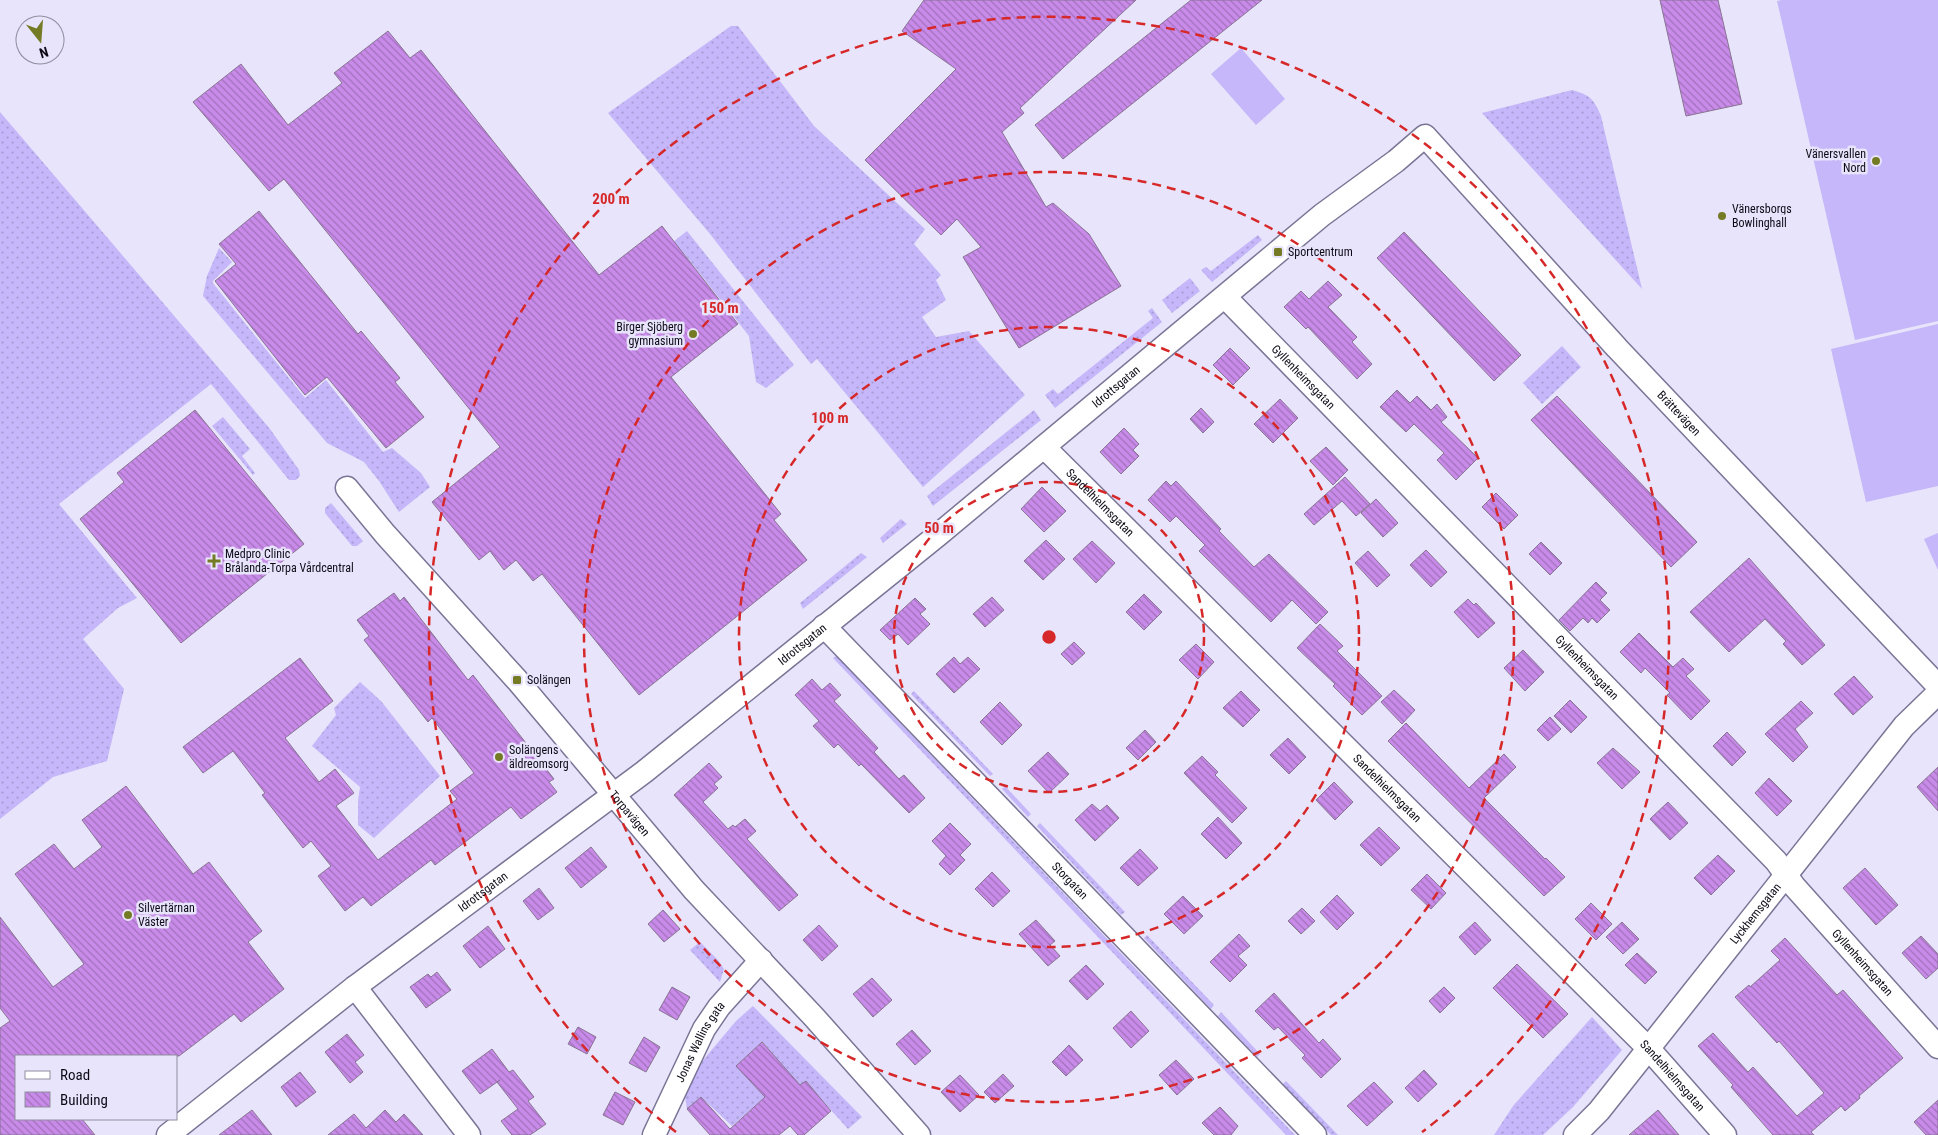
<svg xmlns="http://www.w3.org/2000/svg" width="1938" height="1135" font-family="'Roboto Condensed',sans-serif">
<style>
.grass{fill:url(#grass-dots)}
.pitch{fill:#c5b7f9}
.building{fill:url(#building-back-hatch);stroke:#887493}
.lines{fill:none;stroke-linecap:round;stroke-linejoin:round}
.minor-casing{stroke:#7a7496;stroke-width:25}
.minor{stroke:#fff;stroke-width:22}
.ring{fill:none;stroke:#d62828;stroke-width:2.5;stroke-dasharray:9 6}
.poi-dot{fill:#757b25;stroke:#e8e4fb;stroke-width:2}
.labels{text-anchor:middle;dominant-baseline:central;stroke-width:5;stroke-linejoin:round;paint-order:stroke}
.poi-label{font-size:12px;fill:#0d0a16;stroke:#e8e4fb;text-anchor:start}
.street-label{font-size:12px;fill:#0d0a16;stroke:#e8e4fb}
.centre{fill:#d62828;stroke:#e8e4fb;stroke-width:2.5}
.ring-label{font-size:15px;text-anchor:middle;font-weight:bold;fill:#d62828;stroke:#e8e4fb;stroke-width:5;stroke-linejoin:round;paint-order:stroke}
</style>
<defs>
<pattern id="grass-dots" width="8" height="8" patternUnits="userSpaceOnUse" patternTransform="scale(1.25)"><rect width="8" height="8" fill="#c5b7f9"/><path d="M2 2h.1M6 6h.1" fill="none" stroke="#a89cd5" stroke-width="1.8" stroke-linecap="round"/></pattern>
<pattern id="building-back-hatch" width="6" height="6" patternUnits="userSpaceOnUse" patternTransform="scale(1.25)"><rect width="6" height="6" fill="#c98be9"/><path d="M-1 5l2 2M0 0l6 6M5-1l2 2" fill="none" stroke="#a270bc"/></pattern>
</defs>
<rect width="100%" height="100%" fill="#e8e4fb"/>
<g class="grass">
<path d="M731 26H738L814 126 925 229 914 244 941 275 936 280 946 300 922 317 936 337 969 331 1025 395 923 487 817 359 811 364 710 234 608 113Z"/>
<path d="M1572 90C1591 96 1593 98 1601 116L1642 289 1482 113Z"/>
<path d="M0 112 234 386 270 429 299 470 300 476 296 480H289L211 384 59 504 137 598 118 608 83 639 124 689 107 761 53 777 0 819Z"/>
<path d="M687 231 794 365 766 388 756 382 749 336 682 251 654 257Z"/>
<path d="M1258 235 1262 240 1212 282 1201 270 1206 267 1211 271Z"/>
<path d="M219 248 232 262 212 282 305 398 326 380 383 452 392 448 421 473 430 487 399 512 379 481 364 462 327 443 203 296 207 276Z"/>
<path d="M1190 278 1200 291 1172 313 1162 300Z"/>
<path d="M1152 308 1162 322 1055 408 1045 395 1053 389 1058 394 1153 318 1148 311Z"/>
<path d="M1562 346 1581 367 1542 404 1523 383Z"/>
<path d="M1034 410 1041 420 933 506 927 496Z"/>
<path d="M223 417 250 449 242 456 255 473 253 475 212 426Z"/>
<path d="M331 503 363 541 357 546H352L325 513V508Z"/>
<path d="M901 519 907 524 883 543 880 538Z"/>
<path d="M861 553 867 557 803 609 800 603Z"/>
<path d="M836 656 1295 1135H1286L833 658Z"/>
<path d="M360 682 381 701 440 776 374 838 358 825V801L360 787 312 746 336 715 334 708Z"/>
<path d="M914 691 993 774 990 776 911 694Z"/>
<path d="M1005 786 1031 814 1028 817 1002 789Z"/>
<path d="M1040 823 1125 912 1121 915 1037 826Z"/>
<path d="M1147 935 1214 1005 1211 1009 1144 938Z"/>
<path d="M700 942 718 960 724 969 720 982 690 950Z"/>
<path d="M753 1006 862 1117 848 1129 806 1082 800 1085 762 1042 736 1066 765 1097 732 1126 701 1097 687 1109 683 1084 736 1021Z"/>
<path d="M1221 1012 1260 1054 1257 1057 1218 1016Z"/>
<path d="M1592 1017 1622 1050 1573 1107 1543 1135H1494L1513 1106Z"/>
<path d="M1286 1081 1338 1135H1331L1283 1084Z"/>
</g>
<g class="pitch">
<path d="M1782 0H1938V321L1855 340 1777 1Z"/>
<path d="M1241 48 1285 99 1256 125 1211 74Z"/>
<path d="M1938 324V486L1866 502 1831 349Z"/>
<path d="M1938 533V570L1924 539Z"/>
</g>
<g class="building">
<path d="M924 0H1136L1020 108 1024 113 1002 132 1046 207 1053 203 1089 234 1121 286 1019 348 963 257 981 247 957 219 941 235 865 160 956 69 902 31Z"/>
<path d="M1191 0H1262L1063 159 1035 125Z"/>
<path d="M1660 0H1718L1742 104 1686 116Z"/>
<path d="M388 31 410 58 421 50 599 275 662 226 738 324 671 377 781 514 774 520 807 560 639 695 542 574 533 581 516 560 504 570 490 551 479 560 432 502 500 447 284 179 269 191 193 102 241 64 288 125 342 83 334 73Z"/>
<path d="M259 211 358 334 361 331 400 378 395 382 424 417 386 448 327 377 305 395 215 281 236 264 219 244Z"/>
<path d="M1404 232 1521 355 1494 381 1377 258Z"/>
<path d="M1328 281 1342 295 1328 307 1357 337 1352 342 1372 364 1357 379 1308 327 1306 329 1284 307 1301 291 1309 299Z"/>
<path d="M1230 348 1250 368 1233 385 1213 365Z"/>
<path d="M1397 390 1410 403 1417 396 1431 410 1437 404 1447 417 1441 422 1478 458 1456 480 1437 460 1444 453 1414 424 1406 432 1380 407Z"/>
<path d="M1557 396 1697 542 1671 567 1531 420Z"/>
<path d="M1280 399 1298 418 1273 443 1254 424Z"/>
<path d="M1201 408 1214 422 1203 433 1190 419Z"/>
<path d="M195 410 304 544 181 643 80 519 124 482 117 473Z"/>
<path d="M1124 428 1139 444 1133 450 1139 456 1121 474 1100 452Z"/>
<path d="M1326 447 1348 470 1333 485 1310 461Z"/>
<path d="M1345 477 1370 504 1356 516 1342 501 1314 525 1304 514Z"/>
<path d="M1166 481 1171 486 1176 481 1221 529 1219 531 1254 567 1269 554 1328 612 1316 624 1292 600 1271 622 1199 551 1205 545 1176 516 1170 522 1148 500Z"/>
<path d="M1042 487 1066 511 1044 532 1021 509Z"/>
<path d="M1496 493 1518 515 1504 529 1482 507Z"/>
<path d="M1376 499 1398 523 1383 537 1361 513Z"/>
<path d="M1046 540 1065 559 1043 580 1024 561Z"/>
<path d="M1092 541 1115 563 1096 583 1073 559Z"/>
<path d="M1541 542 1562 563 1550 575 1529 554Z"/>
<path d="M1426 550 1447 572 1431 587 1410 565Z"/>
<path d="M1368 551 1390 575 1377 587 1355 563Z"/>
<path d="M1749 558 1825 645 1802 665 1783 644 1786 641 1765 619 1729 652 1690 612Z"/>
<path d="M1596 582 1607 593 1600 600 1610 610 1597 623 1592 618 1588 623 1583 618 1570 631 1559 620Z"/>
<path d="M394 593 400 601 404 597 468 680 473 675 554 779 549 782 557 792 521 819 511 807 435 865 431 860 371 906 363 897 345 911 318 876 331 866 311 841 303 848 262 795 265 793 233 751 203 773 183 747 300 658 333 701 285 738 319 782 335 769 354 793 336 806 378 860 457 799 450 791 474 773 432 718 428 722 364 640 369 636 357 620Z"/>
<path d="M1144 594 1162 612 1144 630 1126 612Z"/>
<path d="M992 597 1004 610 985 627 973 614Z"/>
<path d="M915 598 926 609 920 614 930 624 908 645 898 634 890 640 880 630Z"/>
<path d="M1468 599 1474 605 1476 603 1495 623 1478 638 1454 612Z"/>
<path d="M1320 624 1343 646 1337 651 1382 696 1362 715 1333 686 1335 684 1297 648Z"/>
<path d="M1639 633 1673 667 1683 658 1694 669 1686 676 1710 701 1691 720 1667 695 1670 693 1645 668 1641 673 1620 652Z"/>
<path d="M1074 642 1085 653 1072 665 1061 654Z"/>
<path d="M1196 644 1214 662 1198 679 1179 660Z"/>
<path d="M1523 650 1544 672 1525 691 1504 668Z"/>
<path d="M954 657 960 664 968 657 980 669 954 693 936 674Z"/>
<path d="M1854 676 1873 697 1853 715 1834 694Z"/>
<path d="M812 679 822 690 830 683 841 695 834 701 878 748 874 752 899 779 904 775 925 798 909 813 861 764 859 766 838 744 834 748 813 726 819 721 795 695Z"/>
<path d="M1394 690 1415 710 1402 724 1381 702Z"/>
<path d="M1241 691 1260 710 1243 727 1223 708Z"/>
<path d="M1570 700 1587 717 1571 733 1554 716Z"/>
<path d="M1801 701 1813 713 1795 729 1808 747 1793 762 1765 734Z"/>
<path d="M1000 702 1022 725 1002 745 980 722Z"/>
<path d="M1550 717 1561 729 1548 741 1537 730Z"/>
<path d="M1406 723 1469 788 1504 754 1516 767 1484 798 1545 859 1546 858 1565 877 1544 896 1388 741Z"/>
<path d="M1145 730 1156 742 1138 760 1126 748Z"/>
<path d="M1727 732 1746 752 1732 766 1713 746Z"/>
<path d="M1288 738 1306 757 1289 774 1270 755Z"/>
<path d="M1613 748 1640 772 1622 789 1597 763Z"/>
<path d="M1048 752 1069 774 1049 793 1028 771Z"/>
<path d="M1202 756 1218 772 1215 775 1247 808 1232 823 1184 773Z"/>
<path d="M709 763 722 777 714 784 718 788 703 802 728 829 733 825 735 827 745 819 756 831 747 839 798 895 779 911 674 795Z"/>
<path d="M1938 767V811L1917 787Z"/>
<path d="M1769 778 1792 801 1777 816 1755 793Z"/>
<path d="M1334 782 1353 802 1335 820 1316 800Z"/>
<path d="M126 786 193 874 209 862 262 931 248 942 284 989 241 1022 234 1014 179 1056H16V1119H82L95 1135H0V1028L10 1021 0 1008V917L53 987 84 964 15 874 54 844 74 869 102 847 82 820Z"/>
<path d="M1668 802 1688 823 1670 840 1650 819Z"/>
<path d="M1092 804 1100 811 1107 805 1119 818 1095 841 1075 820Z"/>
<path d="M1218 817 1242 843 1226 859 1201 834Z"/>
<path d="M950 823 971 844 960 855 965 860 950 875 939 864 946 856 932 841Z"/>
<path d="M1379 827 1400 848 1381 866 1360 845Z"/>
<path d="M591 847 607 867 581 888 565 868Z"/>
<path d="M1140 849 1158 868 1138 886 1120 868Z"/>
<path d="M1718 855 1735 871 1711 895 1694 878Z"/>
<path d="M1865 868 1898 905 1876 925 1843 888Z"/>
<path d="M992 872 1010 891 993 907 975 889Z"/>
<path d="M1427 874 1446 893 1431 909 1411 890Z"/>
<path d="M539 888 554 908 538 920 523 901Z"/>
<path d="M1337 895 1354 913 1337 930 1320 912Z"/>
<path d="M1183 896 1203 916 1184 934 1164 914Z"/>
<path d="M1591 903 1612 924 1596 940 1575 919Z"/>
<path d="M1302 908 1315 921 1301 934 1288 921Z"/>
<path d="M663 910 680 929 664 942 648 924Z"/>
<path d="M1036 920 1055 941 1050 945 1060 956 1048 966 1019 934Z"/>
<path d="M1475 922 1491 940 1475 955 1459 937Z"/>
<path d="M1622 922 1639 939 1623 954 1606 937Z"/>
<path d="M819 925 838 946 822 961 803 940Z"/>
<path d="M488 926 505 949 480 968 463 946Z"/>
<path d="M1239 934 1250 946 1238 956 1247 965 1230 982 1210 962Z"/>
<path d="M1921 936 1938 954V968L1926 979 1902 953Z"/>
<path d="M1785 938 1837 995 1843 990 1903 1058 1859 1096 1860 1098 1845 1111 1841 1106 1811 1132 1814 1135H1773L1731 1087 1733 1085 1698 1046 1713 1033 1748 1072 1753 1067 1797 1116 1824 1093 1779 1041 1777 1043 1735 997 1749 985 1750 987 1780 960 1771 951Z"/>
<path d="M1637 953 1657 972 1645 984 1625 965Z"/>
<path d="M1517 964 1568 1014 1543 1038 1493 988Z"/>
<path d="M1086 965 1104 984 1087 1000 1069 981Z"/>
<path d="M437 972 451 990 426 1008 410 987 428 974 431 977Z"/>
<path d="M872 978 892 1000 873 1017 853 994Z"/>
<path d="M672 987 690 997 677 1020 659 1010Z"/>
<path d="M1444 987 1455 998 1440 1013 1429 1001Z"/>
<path d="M1274 993 1319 1043 1323 1039 1341 1059 1321 1078 1302 1058 1305 1055 1278 1027 1274 1030 1255 1011Z"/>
<path d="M1131 1011 1149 1031 1131 1048 1113 1028Z"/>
<path d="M578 1027 596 1037 587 1054 568 1044Z"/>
<path d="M912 1030 931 1051 915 1065 896 1044Z"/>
<path d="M347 1034 364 1055 355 1062 363 1072 350 1083 325 1052Z"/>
<path d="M644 1037 660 1047 646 1072 629 1063Z"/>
<path d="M762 1042 800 1085 806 1081 831 1111 804 1135H798L790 1126 779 1135H710L687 1109 701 1097 730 1129 765 1097 736 1066Z"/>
<path d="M1069 1045 1083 1060 1066 1076 1052 1062Z"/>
<path d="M492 1049 509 1072 513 1070 534 1097 528 1101 546 1124 530 1135H512L501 1121 518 1109 497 1082 500 1080 480 1094 462 1071Z"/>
<path d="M1176 1060 1194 1079 1177 1095 1159 1075Z"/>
<path d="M1424 1070 1437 1084 1418 1102 1405 1088Z"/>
<path d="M300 1072 316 1092 296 1107 281 1087Z"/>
<path d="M1003 1074 1014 1086 995 1103 984 1092Z"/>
<path d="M960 1075 979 1095 960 1112 941 1092Z"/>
<path d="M1374 1082 1393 1102 1367 1126 1347 1106Z"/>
<path d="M615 1092 635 1102 623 1125 603 1115Z"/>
<path d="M1938 1100V1135H1926L1914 1122Z"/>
<path d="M1220 1107 1238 1126 1231 1135H1214L1202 1123Z"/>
<path d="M252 1110 272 1135H219Z"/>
<path d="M385 1110 396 1122 404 1114 423 1135H328L354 1114 366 1128Z"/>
<path d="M1658 1110 1679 1135H1629Z"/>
</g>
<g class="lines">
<defs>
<g id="minor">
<path id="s1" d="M1225 297 1776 861 1794 886 1938 1047"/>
<path id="s2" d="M1044 447 1649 1049 1725 1135"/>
<path id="s3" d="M347 488 385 534 517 680 694 890 813 1016 919 1135"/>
<path id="s4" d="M824 626 1315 1135"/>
<path d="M355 987 469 1135"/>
<path id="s5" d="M168 1135 355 987 644 772 938 535 1322 215 1396 161 1425 136 1617 348 1938 686"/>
<path id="s6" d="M654 1135 704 1029 719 1007 761 960"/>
<path id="s7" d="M1575 1135 1599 1111 1904 726 1938 693"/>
</g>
</defs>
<use href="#minor" class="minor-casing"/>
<use href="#minor" class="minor"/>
</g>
<g class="ring">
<circle cx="1049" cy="637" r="155"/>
<circle cx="1049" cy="637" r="310"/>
<circle cx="1049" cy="637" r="465"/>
<path d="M676 1132A620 620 0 1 1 1422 1132"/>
</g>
<g class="poi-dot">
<circle cx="1876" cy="161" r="5"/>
<circle cx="1722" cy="216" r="5"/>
<rect x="1273" y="247" width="10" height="10" rx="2.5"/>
<circle cx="693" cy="334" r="5"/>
<path d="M211.5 553.5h5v5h5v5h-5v5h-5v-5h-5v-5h5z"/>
<rect x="512" y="675" width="10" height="10" rx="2.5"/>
<circle cx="499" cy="757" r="5"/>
<circle cx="128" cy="915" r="5"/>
</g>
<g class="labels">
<g class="poi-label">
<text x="1866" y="154" text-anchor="end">Vänersvallen<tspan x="1866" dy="14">Nord</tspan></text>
<text x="1732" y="209">Vänersborgs<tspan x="1732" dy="14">Bowlinghall</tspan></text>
<text x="1288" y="252">Sportcentrum</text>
<text x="683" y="327" text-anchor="end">Birger Sjöberg<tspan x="683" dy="14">gymnasium</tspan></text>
<text x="225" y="554">Medpro Clinic<tspan x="225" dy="14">Brålanda-Torpa Vårdcentral</tspan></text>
<text x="527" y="680">Solängen</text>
<text x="509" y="750">Solängens<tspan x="509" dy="14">äldreomsorg</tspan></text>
<text x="138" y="908">Silvertärnan<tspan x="138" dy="14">Väster</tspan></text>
</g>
<g class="street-label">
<text stroke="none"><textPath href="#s1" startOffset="112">Gyllenheimsgatan</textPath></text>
<text stroke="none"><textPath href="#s5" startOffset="1208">Idrottsgatan</textPath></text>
<text stroke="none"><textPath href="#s5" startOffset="1982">Brättevägen</textPath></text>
<text stroke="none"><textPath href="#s2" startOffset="79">Sandelhielmsgatan</textPath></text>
<text stroke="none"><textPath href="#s5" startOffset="802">Idrottsgatan</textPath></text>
<text stroke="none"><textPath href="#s1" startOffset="518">Gyllenheimsgatan</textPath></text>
<text stroke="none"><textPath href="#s2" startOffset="484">Sandelhielmsgatan</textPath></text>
<text stroke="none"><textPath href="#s3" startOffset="431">Torpavägen</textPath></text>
<text stroke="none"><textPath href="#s4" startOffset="354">Storgatan</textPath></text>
<text stroke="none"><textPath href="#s5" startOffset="398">Idrottsgatan</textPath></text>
<text stroke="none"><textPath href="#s7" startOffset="286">Lyckhemsgatan</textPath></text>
<text stroke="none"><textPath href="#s1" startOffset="922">Gyllenheimsgatan</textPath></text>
<text stroke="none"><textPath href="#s6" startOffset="104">Jonas Wallins gata</textPath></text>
<text stroke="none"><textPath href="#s2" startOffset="889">Sandelhielmsgatan</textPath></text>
</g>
</g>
<circle cx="1049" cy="637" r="8" class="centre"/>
<g class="ring-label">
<text x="611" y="204">200 m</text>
<text x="720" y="313">150 m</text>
<text x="830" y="423">100 m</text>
<text x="939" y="533">50 m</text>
</g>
<rect x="15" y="1055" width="162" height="65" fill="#e8e4fb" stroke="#908d9f"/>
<rect x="25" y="1071" width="25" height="8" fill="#ffffff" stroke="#908d9f"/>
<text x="60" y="1080" font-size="15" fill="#0d0a16">Road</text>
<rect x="25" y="1092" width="25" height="15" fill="url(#building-back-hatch)" stroke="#908d9f"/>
<text x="60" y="1105" font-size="15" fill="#0d0a16">Building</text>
<g transform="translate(40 40) rotate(163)"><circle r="24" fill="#e8e4fb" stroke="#908d9f"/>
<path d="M0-4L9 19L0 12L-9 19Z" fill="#757b25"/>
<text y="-8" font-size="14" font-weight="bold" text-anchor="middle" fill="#0d0a16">N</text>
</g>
</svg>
